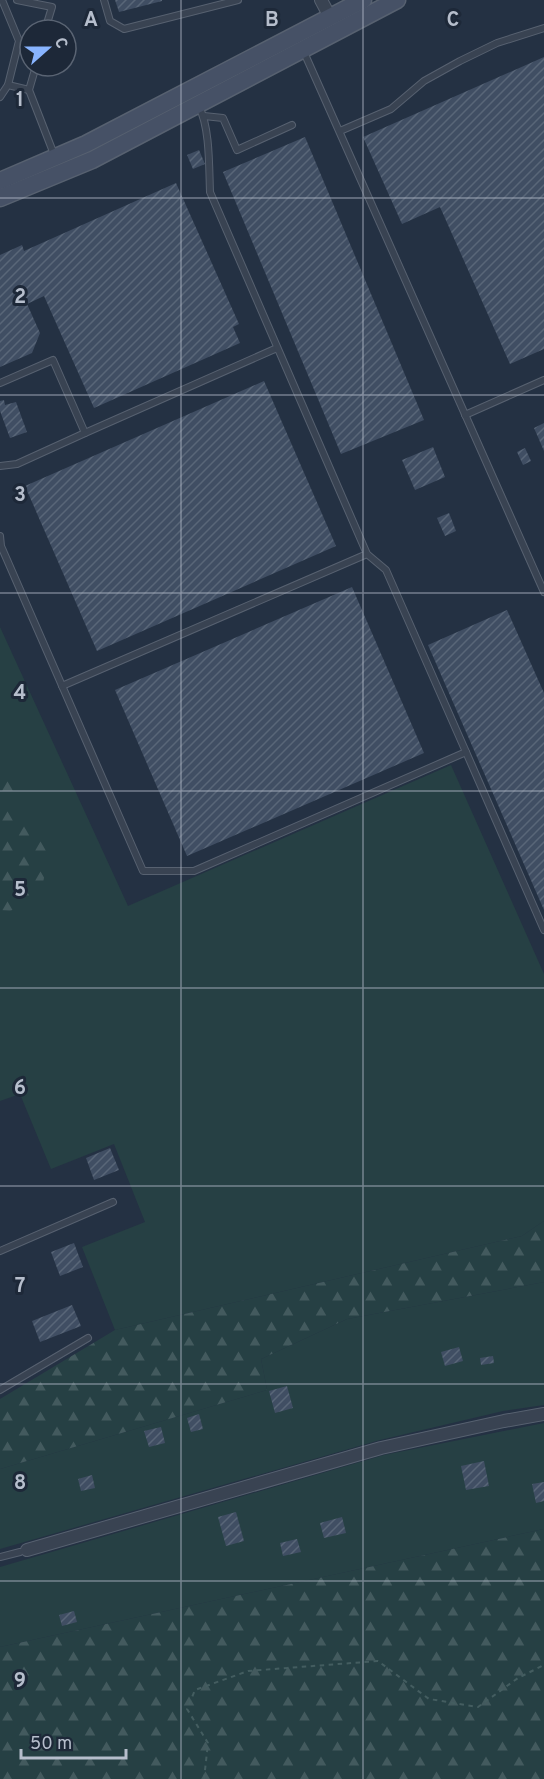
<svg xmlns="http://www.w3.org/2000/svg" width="544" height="1779" font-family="Overpass,sans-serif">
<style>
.green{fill:#264044}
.forest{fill:url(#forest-firs)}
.building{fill:url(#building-hatch)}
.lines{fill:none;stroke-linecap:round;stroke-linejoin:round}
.lane-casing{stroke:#576170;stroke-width:8}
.street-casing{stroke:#576170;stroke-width:14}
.secondary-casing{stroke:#576170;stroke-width:19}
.path{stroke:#445d60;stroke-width:2;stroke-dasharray:4.5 4.5;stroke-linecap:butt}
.lane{stroke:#394352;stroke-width:6}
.street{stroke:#394352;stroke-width:12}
.secondary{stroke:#465166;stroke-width:16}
.grid{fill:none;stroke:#b6becc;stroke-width:1.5;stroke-opacity:0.55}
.grid-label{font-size:20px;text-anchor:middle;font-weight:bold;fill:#b6becc;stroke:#1d2838;stroke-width:6;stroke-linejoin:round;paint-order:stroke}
</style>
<defs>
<pattern id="forest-firs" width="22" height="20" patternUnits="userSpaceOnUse" patternTransform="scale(1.5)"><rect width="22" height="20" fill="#264044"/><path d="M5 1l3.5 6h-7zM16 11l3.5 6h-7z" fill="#435a5e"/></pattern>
<pattern id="building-hatch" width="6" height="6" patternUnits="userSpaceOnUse" patternTransform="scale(1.5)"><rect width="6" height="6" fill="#404e63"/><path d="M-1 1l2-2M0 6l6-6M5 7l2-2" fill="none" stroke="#596678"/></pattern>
</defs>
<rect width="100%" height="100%" fill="#243143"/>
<g class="green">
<path d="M0 627 128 906 451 765 544 974V1221L522 1236 115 1330 82 1247 145 1222 114 1144 51 1169 20 1094 0 1101Z"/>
<path d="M544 1282V1405L503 1411 380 1440 0 1549V1469L267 1390 261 1359 347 1319Z"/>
<path d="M544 1423V1529L0 1647V1567L384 1455Z"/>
</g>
<g class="forest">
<path d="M0 763 10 772 15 787 7 802 14 816 39 837 46 850V867L40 899 10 911 0 910Z"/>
<path d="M544 1221V1282L347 1319 261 1359 267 1390 0 1469V1399L115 1330 522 1236Z"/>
<path d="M544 1529V1779H0V1647Z"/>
</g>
<g class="building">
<path d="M115 0H162V1L119 12Z"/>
<path d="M544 57V349L510 364 440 207 402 224 363 137Z"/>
<path d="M305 137 424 420 341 454 223 172Z"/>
<path d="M199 150 205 164 193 169 187 155Z"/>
<path d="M176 183 239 324 233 327 240 343 94 408 44 296 27 304 40 333 32 353 0 367V255L22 245 24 251Z"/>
<path d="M264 381 336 546 97 651 25 486Z"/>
<path d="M4 400 5 405 16 402 27 432 10 438 0 411V401Z"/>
<path d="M544 423V451L534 428Z"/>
<path d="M433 447 445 477 415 490 402 460Z"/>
<path d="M525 448 531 461 523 465 517 452Z"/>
<path d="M449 513 456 531 445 536 437 518Z"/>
<path d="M352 587 424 753 187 856 115 690Z"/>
<path d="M507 610 544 693V910L428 645Z"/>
<path d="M110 1148 119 1170 94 1180 86 1158Z"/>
<path d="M74 1243 83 1267 60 1276 51 1252Z"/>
<path d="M72 1305 81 1326 40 1342 32 1321Z"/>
<path d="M459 1347 463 1361 445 1366 441 1352Z"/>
<path d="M493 1356 494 1363 481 1365 480 1358Z"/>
<path d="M287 1386 293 1408 275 1413 269 1391Z"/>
<path d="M199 1414 203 1429 191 1432 187 1418Z"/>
<path d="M161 1427 165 1443 149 1447 144 1431Z"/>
<path d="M484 1461 489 1486 466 1490 461 1466Z"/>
<path d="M92 1475 95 1488 81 1491 78 1479Z"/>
<path d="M544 1482V1501L536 1503 532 1484Z"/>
<path d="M236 1512 244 1541 226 1546 218 1517Z"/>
<path d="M342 1517 346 1533 324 1538 320 1523Z"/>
<path d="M297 1539 301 1552 283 1556 280 1543Z"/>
<path d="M74 1611 77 1622 62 1626 59 1615Z"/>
</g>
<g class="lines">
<defs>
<g id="lane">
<path d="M2 0 19 41 8 85"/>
<path d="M17 0 52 7 45 30"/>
<path d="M104 0 110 21 124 29 238 0"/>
<path d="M303 50 544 592"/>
<path d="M36 66 29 90 55 157"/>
<path d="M0 97 8 85 29 90"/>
<path d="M204 116 223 118 237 150 292 125"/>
<path d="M340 131 391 109 424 81 460 61 497 43 544 28"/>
<path d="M0 383 53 360 85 433 277 348"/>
<path d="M465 415 544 380"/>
<path d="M0 466 17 464 85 433"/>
<path d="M0 536 1 546 143 871H194L466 752 386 570 367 554 210 192C209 168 210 127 199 107"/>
<path d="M62 686 367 554"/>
<path d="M466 752 544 930"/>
<path d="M0 1251 113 1202"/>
<path d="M0 1390 88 1338"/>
<path d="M0 1557 20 1552"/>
</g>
<g id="street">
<path d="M321 0 330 17"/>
<path d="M27 1550 381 1448 504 1421 544 1414"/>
</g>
<g id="secondary">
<path d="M0 181 86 144 363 0"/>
<path d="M0 198 92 160 397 0"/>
</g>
</defs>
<use href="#lane" class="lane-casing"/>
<use href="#street" class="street-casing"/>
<use href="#secondary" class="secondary-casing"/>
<path class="path" d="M204 1779 208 1743 187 1709 195 1690 248 1671 378 1661 429 1699 478 1707 518 1678 544 1665"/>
<use href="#lane" class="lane"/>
<use href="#street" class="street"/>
<use href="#secondary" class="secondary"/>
</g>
<path class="grid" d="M181 0V1779M363 0V1779M0 198H544M0 395H544M0 593H544M0 791H544M0 988H544M0 1186H544M0 1384H544M0 1581H544"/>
<g class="grid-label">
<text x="91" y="26">A</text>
<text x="272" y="26">B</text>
<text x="453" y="26">C</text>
<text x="20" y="106">1</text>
<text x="20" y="303">2</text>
<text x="20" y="501">3</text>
<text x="20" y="699">4</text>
<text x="20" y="896">5</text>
<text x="20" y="1094">6</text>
<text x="20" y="1292">7</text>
<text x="20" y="1489">8</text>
<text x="20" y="1687">9</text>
</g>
<g transform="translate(48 48) rotate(69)"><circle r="28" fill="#1d2838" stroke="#5a6473" stroke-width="1.5"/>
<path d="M0-4.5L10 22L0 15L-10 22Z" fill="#88b4ff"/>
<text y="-9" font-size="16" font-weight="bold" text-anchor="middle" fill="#b6becc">С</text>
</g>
<path d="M21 1749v9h105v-9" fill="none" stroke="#b6becc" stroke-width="3"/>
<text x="30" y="1749" font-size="18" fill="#b6becc" stroke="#1d2838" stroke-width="4.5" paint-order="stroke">50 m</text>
</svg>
